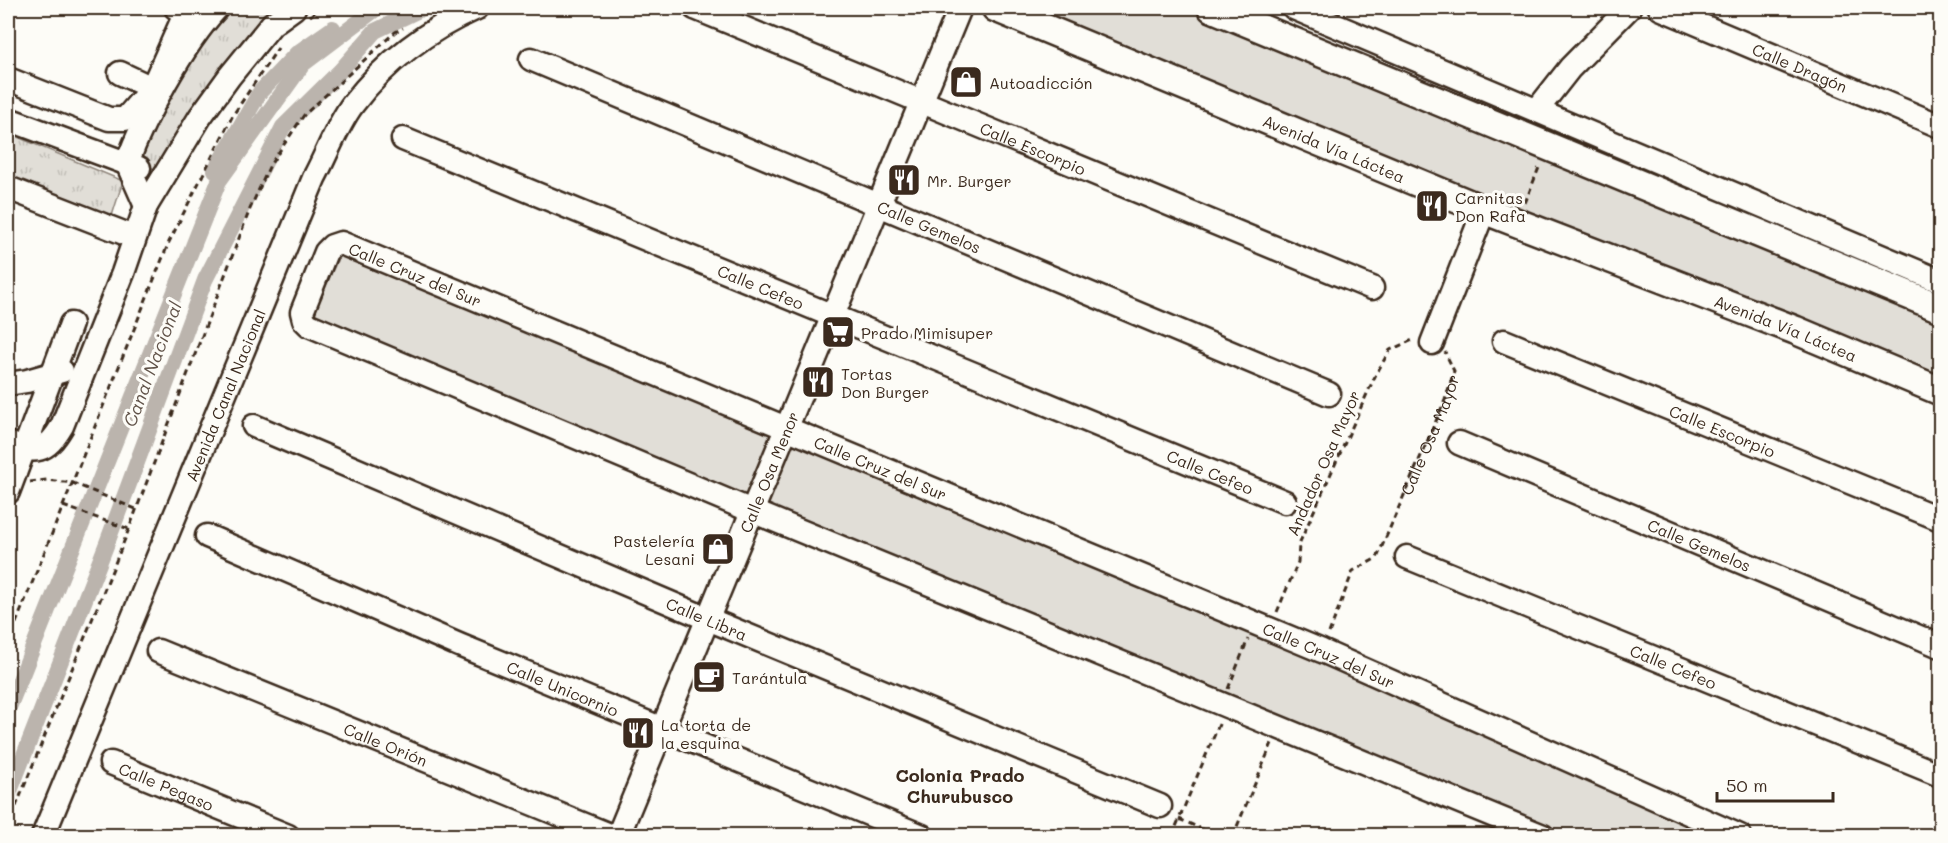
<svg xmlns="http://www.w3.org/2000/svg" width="1948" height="843" font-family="Mali,sans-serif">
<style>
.grass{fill:url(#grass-tufts);stroke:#8e847a;stroke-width:1.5}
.green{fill:#e1ded7;stroke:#8e847a;stroke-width:1.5}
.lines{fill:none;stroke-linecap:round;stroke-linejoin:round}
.canal{stroke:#bbb4ad;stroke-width:16}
.minor-casing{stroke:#3b2a1e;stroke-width:27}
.major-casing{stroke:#3b2a1e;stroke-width:32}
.path{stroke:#3b2a1e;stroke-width:3;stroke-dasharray:6 4.5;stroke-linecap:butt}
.minor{stroke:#fdfcf7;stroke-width:22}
.major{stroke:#fdfcf7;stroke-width:27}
.labels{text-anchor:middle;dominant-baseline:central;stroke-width:6;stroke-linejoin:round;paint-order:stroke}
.street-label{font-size:16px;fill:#3b2a1e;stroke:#fdfcf7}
.poi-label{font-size:16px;fill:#3b2a1e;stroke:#fdfcf7;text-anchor:start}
.water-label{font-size:18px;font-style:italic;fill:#615349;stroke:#fdfcf7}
.neighbourhood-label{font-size:18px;font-weight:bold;fill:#3b2a1e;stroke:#fdfcf7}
</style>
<defs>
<pattern id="grass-tufts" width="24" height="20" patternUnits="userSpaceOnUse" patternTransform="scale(1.5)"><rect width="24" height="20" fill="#e1ded7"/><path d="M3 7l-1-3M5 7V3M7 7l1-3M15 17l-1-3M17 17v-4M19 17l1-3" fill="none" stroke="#c2bfb8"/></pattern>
</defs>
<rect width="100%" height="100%" fill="#fdfcf7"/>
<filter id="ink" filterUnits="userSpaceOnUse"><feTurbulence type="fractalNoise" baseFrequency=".0167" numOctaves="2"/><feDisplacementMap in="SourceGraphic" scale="12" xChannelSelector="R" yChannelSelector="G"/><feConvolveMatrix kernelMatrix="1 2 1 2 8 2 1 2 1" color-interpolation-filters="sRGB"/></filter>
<g filter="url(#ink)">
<g class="grass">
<path d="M231 8H289L181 132 154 169 137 160C151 110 196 47 231 8Z"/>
<path d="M8 133 123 181 111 219 8 178Z"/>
</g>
<g class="green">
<path d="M1005 8H1188L1940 319V386Z"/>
<path d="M340 254 761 422 1729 835H1556L1222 700 313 315Z"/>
</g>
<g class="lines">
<g class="canal">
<path d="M215 170 260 92 297 53 333 28"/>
<path d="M8 710 219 181 303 64 377 8"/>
<path d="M8 796 107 543 205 280 283 127 340 71 375 31 423 8"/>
</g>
<defs>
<g id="minor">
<path id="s2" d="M695 8 1372 288"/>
<path d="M1294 8 1940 281"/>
<path id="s3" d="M1660 8 1940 126"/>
<path id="s4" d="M531 59 1329 394"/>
<path d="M120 73 152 88"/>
<path d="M8 79 109 119H125L152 88 186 12 176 8"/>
<path d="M1537 110 1570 68 1629 8"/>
<path d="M8 119 139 168"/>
<path id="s5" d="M403 139 1285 502"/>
<path d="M8 188 134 237"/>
<path d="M146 206 127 163C144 117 184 43 217 8"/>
<path id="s6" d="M1504 341 1940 519"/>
<path d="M1432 343 1484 210"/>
<path d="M8 384 27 381 62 371"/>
<path id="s7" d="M254 426 708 619 1160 806"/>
<path d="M8 443C36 454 46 453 62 426L123 273 146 206 200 117 229 77 272 24 294 8"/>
<path id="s8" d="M1459 443 1940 646"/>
<path d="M8 492 71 324"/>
<path id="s9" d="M207 536 459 645 922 836"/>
<path id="s10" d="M1407 557 1940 775"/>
<path id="s11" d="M158 651 612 836"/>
<path id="s12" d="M111 763 288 836"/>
<path id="s13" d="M43 836 314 178C327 154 337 125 353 104 385 62 429 29 477 8"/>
<path id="s14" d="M618 836 960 8"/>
<path id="s15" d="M1543 836 752 511 309 325 304 320 302 312 326 252 332 246 341 243 1322 651 1740 836"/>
</g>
<g id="major">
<path id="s16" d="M996 8 1484 210 1795 330 1940 391"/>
<path d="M1212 8 1940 308"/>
</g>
</defs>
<use href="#minor" class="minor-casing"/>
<use href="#major" class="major-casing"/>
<g class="path">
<path d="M310 16 320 8"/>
<path d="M1525 203 1540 165"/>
<path d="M30 482 47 480 73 483 136 509"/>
<path d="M63 506 129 529"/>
<path d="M1277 612 1298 562 1299 544 1376 374 1390 350 1415 339"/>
<path id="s1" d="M1329 633 1353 571 1377 558 1445 400 1454 371 1445 352"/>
<path d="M8 643 169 242 233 115 278 48"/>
<path d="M1228 689 1248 639"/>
<path d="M1179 819 1218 836"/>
<path d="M8 826 129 529 250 209 270 165 304 115 395 32 403 28"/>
<path d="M1172 836 1220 722"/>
<path d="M1233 836 1272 743"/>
</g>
<use href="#minor" class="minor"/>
<use href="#major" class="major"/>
</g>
</g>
<defs>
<symbol id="shop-square" viewBox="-11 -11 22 22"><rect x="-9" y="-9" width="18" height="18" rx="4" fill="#3b2a1e" stroke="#fdfcf7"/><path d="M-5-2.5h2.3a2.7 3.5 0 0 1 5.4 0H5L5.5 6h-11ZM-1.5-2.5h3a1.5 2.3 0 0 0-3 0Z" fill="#fff"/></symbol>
<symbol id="restaurant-square" viewBox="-11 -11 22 22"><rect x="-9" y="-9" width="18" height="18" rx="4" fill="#3b2a1e" stroke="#fdfcf7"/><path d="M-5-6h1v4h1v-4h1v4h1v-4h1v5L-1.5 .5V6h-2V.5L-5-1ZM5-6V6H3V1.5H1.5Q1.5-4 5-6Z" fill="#fff"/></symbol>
<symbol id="supermarket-square" viewBox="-11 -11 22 22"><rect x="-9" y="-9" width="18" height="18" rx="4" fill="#3b2a1e" stroke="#fdfcf7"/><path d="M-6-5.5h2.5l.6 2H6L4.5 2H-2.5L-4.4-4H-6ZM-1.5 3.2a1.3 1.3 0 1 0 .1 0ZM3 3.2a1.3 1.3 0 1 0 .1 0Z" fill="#fff"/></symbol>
<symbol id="cafe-square" viewBox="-11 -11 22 22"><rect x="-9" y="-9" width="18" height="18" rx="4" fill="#3b2a1e" stroke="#fdfcf7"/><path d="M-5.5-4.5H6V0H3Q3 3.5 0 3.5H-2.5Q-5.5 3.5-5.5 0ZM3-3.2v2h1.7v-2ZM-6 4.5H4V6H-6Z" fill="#fff"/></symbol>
</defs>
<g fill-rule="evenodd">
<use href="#shop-square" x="947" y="63" width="38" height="38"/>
<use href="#restaurant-square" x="885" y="161" width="38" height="38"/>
<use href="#restaurant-square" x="1413" y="187" width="38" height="38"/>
<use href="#supermarket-square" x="819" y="313" width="38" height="38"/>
<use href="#restaurant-square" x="799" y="363" width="38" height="38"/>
<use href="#shop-square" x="699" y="530" width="38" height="38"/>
<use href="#cafe-square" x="690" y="658" width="38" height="38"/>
<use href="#restaurant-square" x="619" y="714" width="38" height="38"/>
</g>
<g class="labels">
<g class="street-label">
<text stroke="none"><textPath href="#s3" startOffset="152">Calle Dragón</textPath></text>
<text stroke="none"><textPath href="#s2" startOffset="366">Calle Escorpio</textPath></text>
<text stroke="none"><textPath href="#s16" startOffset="366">Avenida Vía Láctea</textPath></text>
<text stroke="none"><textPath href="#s4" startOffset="432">Calle Gemelos</textPath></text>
<text stroke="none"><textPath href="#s15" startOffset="1514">Calle Cruz del Sur</textPath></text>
<text stroke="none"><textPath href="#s5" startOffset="387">Calle Cefeo</textPath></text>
<text stroke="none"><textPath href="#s16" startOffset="852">Avenida Vía Láctea</textPath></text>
<text stroke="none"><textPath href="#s13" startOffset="477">Avenida Canal Nacional</textPath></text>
<text stroke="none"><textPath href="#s6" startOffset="236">Calle Escorpio</textPath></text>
<text stroke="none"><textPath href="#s1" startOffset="228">Calle Osa Mayor</textPath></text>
<text transform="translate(1323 463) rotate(-66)">Andador Osa Mayor</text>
<text stroke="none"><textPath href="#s15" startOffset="2018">Calle Cruz del Sur</textPath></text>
<text stroke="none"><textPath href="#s14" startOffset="394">Calle Osa Menor</textPath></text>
<text stroke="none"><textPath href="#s5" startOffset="873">Calle Cefeo</textPath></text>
<text stroke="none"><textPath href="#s8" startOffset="261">Calle Gemelos</textPath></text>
<text stroke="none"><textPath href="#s7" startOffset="492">Calle Libra</textPath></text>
<text stroke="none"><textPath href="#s15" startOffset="2504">Calle Cruz del Sur</textPath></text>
<text stroke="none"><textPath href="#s10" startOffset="288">Calle Cefeo</textPath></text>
<text stroke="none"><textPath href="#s9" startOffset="387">Calle Unicornio</textPath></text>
<text stroke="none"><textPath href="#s11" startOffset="246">Calle Orión</textPath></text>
<text stroke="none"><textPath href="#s12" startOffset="60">Calle Pegaso</textPath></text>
</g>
<g class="poi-label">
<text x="989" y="82">Autoadicción</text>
<text x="927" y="180">Mr. Burger</text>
<text x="1455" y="197">Carnitas<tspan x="1455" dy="18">Don Rafa</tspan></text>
<text x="861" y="332">Prado Mimisuper</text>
<text x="841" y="373">Tortas<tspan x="841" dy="18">Don Burger</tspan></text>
<text x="695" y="540" text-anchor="end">Pastelería<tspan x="695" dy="18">Lesani</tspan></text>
<text x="732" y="677">Tarántula</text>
<text x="661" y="724">La torta de<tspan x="661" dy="18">la esquina</tspan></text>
</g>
<g class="water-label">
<text transform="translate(152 364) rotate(-69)">Canal Nacional</text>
</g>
<g class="neighbourhood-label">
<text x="960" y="775">Colonia Prado<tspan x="960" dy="21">Churubusco</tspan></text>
</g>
</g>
<rect width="1948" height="843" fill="none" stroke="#fdfcf7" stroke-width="30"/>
<rect x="15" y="15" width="1918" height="813" fill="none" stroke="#3b2a1e" stroke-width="2" filter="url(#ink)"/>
<path d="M1717 792v9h116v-9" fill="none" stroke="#3b2a1e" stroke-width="3"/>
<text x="1726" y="792" font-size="18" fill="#3b2a1e" stroke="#fdfcf7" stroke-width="4.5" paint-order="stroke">50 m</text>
</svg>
